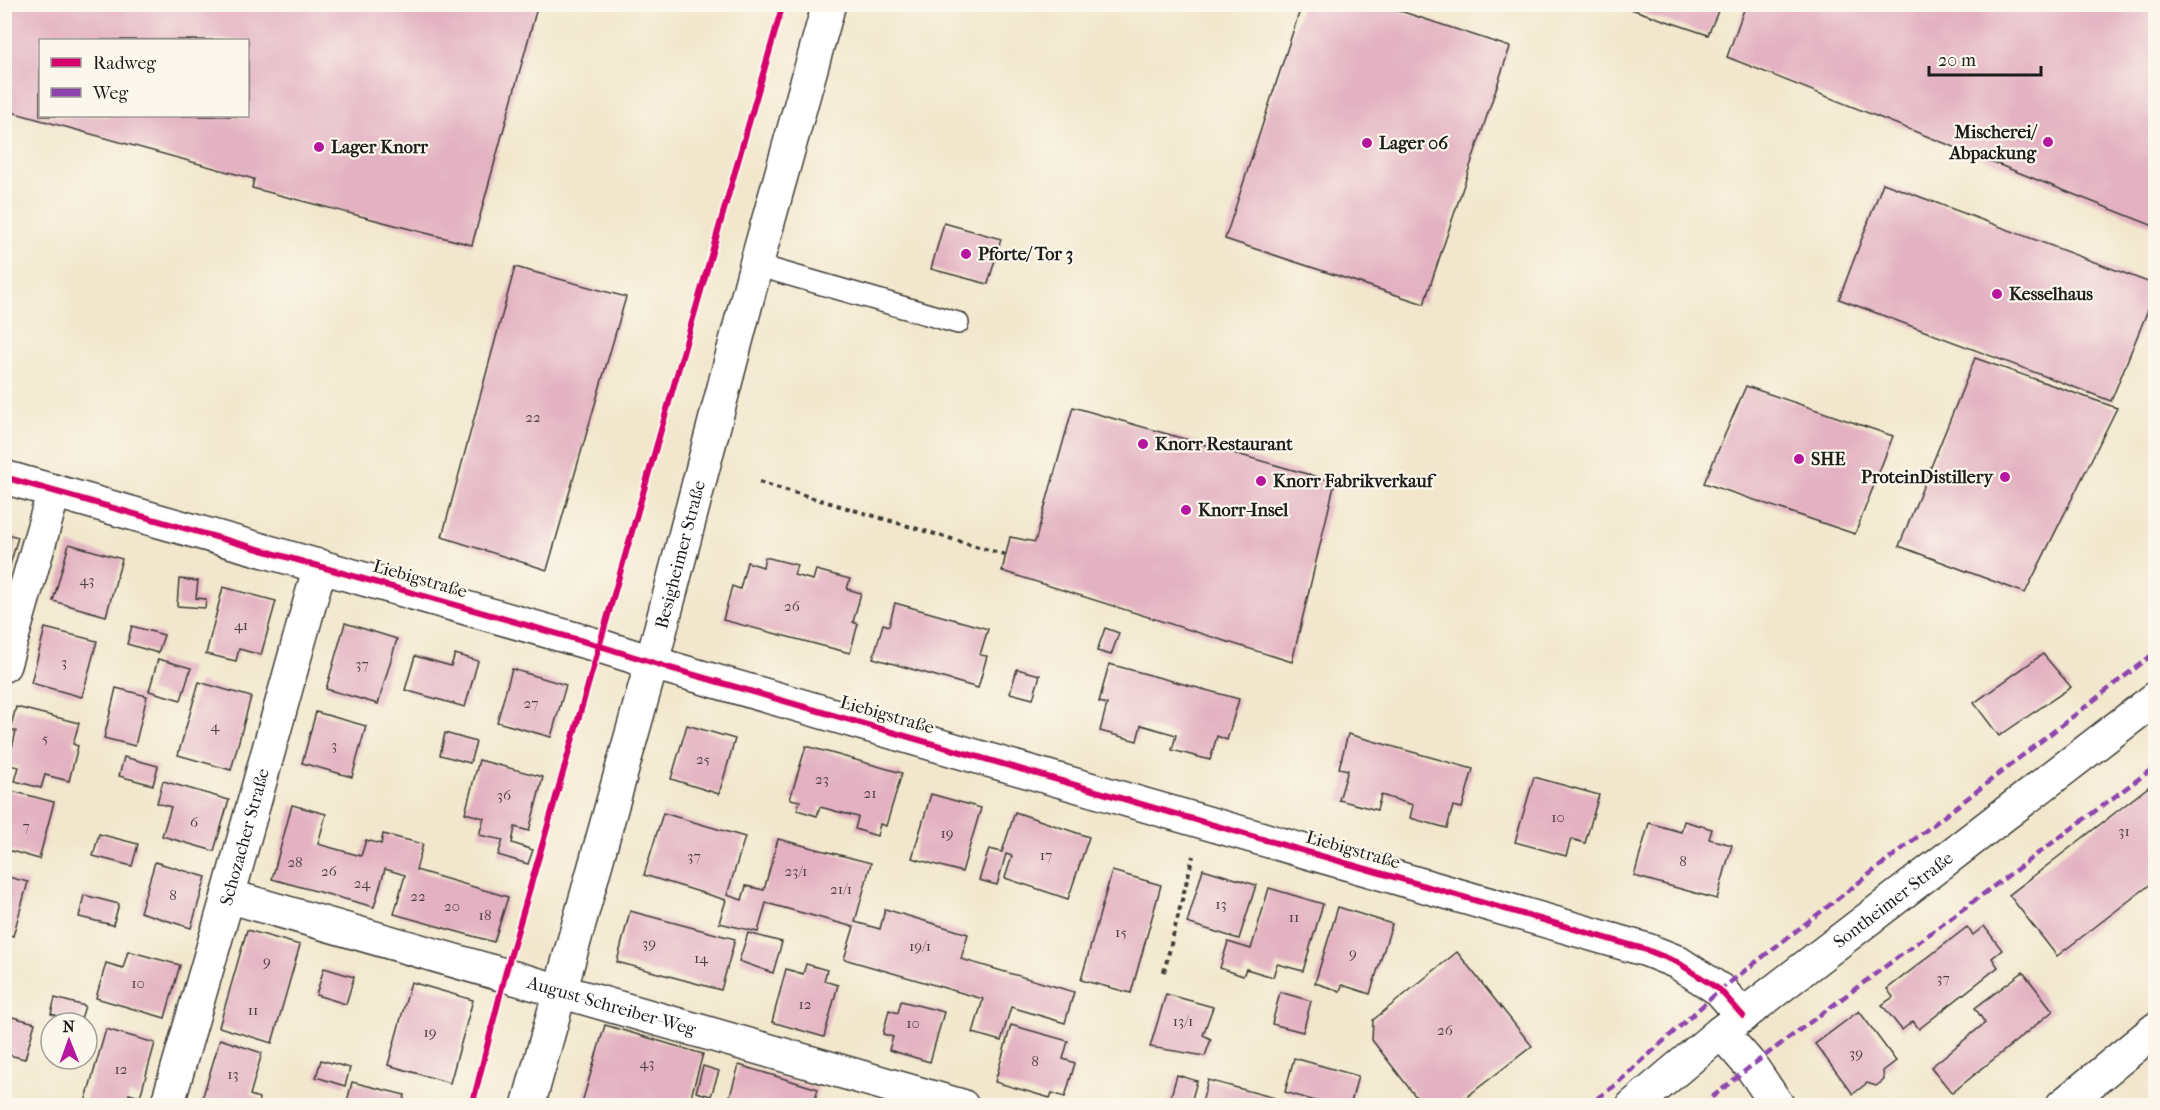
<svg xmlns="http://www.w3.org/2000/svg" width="2160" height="1110" font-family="'IM FELL French Canon',serif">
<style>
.building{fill:#e3b1c1;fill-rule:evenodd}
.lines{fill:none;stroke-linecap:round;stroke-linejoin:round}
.lane-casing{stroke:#3c3a36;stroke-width:24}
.street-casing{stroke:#3c3a36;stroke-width:36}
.secondary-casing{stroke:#3c3a36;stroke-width:36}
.primary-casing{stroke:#3c3a36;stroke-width:36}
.path{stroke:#3c3a36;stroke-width:4;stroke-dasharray:4.5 4.5;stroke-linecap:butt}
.lane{stroke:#fff;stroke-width:21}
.street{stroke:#fff;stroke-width:33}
.secondary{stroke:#fff;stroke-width:33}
.primary{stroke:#fff;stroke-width:33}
.quiet{stroke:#8e44ad;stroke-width:4.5;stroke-dasharray:9 4.5;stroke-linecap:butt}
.cycleway-casing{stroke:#fbf7ec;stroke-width:10}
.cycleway{stroke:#d6006c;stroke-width:6}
.poi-dot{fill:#b5179e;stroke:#fbf7ec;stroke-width:2}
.labels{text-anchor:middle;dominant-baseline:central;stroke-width:4.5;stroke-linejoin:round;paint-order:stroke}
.number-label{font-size:15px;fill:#4e4145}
.poi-label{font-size:18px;font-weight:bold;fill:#1c1c1c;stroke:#fbf7ec;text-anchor:start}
.street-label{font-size:18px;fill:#1c1c1c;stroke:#fbf7ec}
</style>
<rect width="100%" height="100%" fill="#fbf7ec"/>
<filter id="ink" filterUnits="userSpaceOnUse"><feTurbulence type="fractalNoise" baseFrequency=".0167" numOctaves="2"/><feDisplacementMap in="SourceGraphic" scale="12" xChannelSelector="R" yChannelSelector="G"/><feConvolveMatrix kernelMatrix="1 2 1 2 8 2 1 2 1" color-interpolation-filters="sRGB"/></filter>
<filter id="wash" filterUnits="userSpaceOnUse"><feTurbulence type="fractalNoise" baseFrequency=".008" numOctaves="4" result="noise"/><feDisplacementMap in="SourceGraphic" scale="24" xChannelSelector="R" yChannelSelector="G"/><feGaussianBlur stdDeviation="1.35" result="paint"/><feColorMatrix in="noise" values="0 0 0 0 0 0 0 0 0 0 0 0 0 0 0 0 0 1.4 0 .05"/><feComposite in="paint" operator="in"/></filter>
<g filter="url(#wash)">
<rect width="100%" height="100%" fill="#f2e7cc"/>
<g id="blocks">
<g class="building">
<path d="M4 4H538L472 245 252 188 254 179 4 110ZM40 40H248V116H40Z"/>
<path d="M1302 4H1379L1510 47 1424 304 1225 239Z"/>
<path d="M1616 4H1721L1708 35Z"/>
<path d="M1746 4H2156V227L1727 57Z"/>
<path d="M1883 183 2156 285V290L2111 401 1839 299Z"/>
<path d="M944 223 1001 239 988 284 931 269Z"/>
<path d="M515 267 626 297 547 570 442 537Z"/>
<path d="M1975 358 2117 408 2025 593 1899 546Z"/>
<path d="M1746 386 1893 436 1855 534 1704 483Z"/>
<path d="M1073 407 1335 482 1292 662 1002 571 1010 537 1035 542Z"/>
<path d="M4 533 18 537 5 582 4 581Z"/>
<path d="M69 544 122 559 106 616 53 601Z"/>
<path d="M765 557 797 565 794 575 813 580 816 570 850 579 847 589 861 593 853 622 858 624 850 653 723 620 732 586 740 589 747 562 763 567Z"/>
<path d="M179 579 198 581 196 598 206 599 205 608 177 606Z"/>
<path d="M223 587 276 601 261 655 239 649 236 661 206 654Z"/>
<path d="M895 603 988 629 980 655 987 656 978 688 873 658 883 624 889 626Z"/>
<path d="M345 623 397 639 378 704 326 689Z"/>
<path d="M132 626 164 635 158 653 127 644Z"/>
<path d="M45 628 97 641 82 697 31 683Z"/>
<path d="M1105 628 1119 633 1111 655 1097 651Z"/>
<path d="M455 654 478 661 465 707 405 690 415 656 451 666Z"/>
<path d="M2043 654 2071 687 1999 736 1974 703Z"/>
<path d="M158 659 191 668 181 700 149 691Z"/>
<path d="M1109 664 1239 699 1227 740 1217 736 1210 760 1172 750 1176 735 1141 725 1137 741 1100 731 1107 704 1099 702Z"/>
<path d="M512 669 566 685 551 737 497 722Z"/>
<path d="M1017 669 1040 675 1033 699 1010 693Z"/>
<path d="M199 682 251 697 231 770 178 755Z"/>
<path d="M116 688 147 696 135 746 104 738Z"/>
<path d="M16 707 79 723 73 744 78 746 69 781 45 775 41 788 15 781 19 767 8 765 16 731 10 730Z"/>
<path d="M316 712 366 726 352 777 302 763Z"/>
<path d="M687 725 735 739 719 794 671 779Z"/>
<path d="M445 733 476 742 470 763 440 755Z"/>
<path d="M1348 734 1473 769 1462 808 1453 806 1447 828 1410 818 1413 805 1381 795 1377 810 1339 800 1348 770 1339 768Z"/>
<path d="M806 746 902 773 886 826 880 824 877 836 855 829 858 817 820 807 817 816 797 810 800 801 790 799Z"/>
<path d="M124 757 158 766 153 785 119 776Z"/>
<path d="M479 760 543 777 529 831 515 827 512 843 533 850 528 864 498 855 503 840 479 835 484 818 465 813Z"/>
<path d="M1534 777 1599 795 1585 843 1571 839 1566 856 1515 842Z"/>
<path d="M163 781 229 800 214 851 162 836 171 807 157 803Z"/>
<path d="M2156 781V880L2057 956 2009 895Z"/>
<path d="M4 789 54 802 39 859 4 849Z"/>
<path d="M931 794 981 808 962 872 912 858Z"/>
<path d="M292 805 326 814 318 844 361 856 366 840 381 844 383 834 423 844 416 870 508 897 494 942 394 914 405 875 385 869 374 907 272 879Z"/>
<path d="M1015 812 1089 837 1068 899 1005 878 1012 856 1006 854 997 885 979 880 989 849 1002 852Z"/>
<path d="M663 813 745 837 727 895 742 900 746 886 764 890 778 839 871 863 855 922 880 929 885 909 968 934 961 959 1074 992 1065 1023 1011 1007 1001 1041 973 1033 983 999 844 959 854 927 766 903 758 932 719 923 726 900 644 875Z"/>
<path d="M1684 821 1712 829 1709 839 1732 845 1717 899 1634 876 1649 823 1681 832Z"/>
<path d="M99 834 138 844 132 866 93 856Z"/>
<path d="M155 862 206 877 191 928 140 912Z"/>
<path d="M1203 869 1256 885 1239 939 1187 923Z"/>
<path d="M1112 871 1161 885 1131 993 1081 980Z"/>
<path d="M4 876 28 882 13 936 4 933Z"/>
<path d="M1269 888 1323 904 1303 971 1277 964 1273 977 1246 969 1243 976 1220 968 1228 942 1251 949Z"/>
<path d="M84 895 119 904 113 925 79 917Z"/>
<path d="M1338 907 1392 924 1370 994 1342 985 1340 991 1315 983Z"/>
<path d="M630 911 735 939 721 990 617 962Z"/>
<path d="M1984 926 2002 950 1992 958 1998 967 1919 1029 1913 1021 1902 1030 1882 1005 1893 997 1887 989 1967 927 1973 935Z"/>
<path d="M247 930 300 945 272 1043 219 1027Z"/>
<path d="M748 933 782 942 773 973 739 961Z"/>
<path d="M128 951 180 965 165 1018 96 998 106 963 123 968Z"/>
<path d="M1457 952 1532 1046 1455 1106H1423L1372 1040 1373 1020Z"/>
<path d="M806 964 827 970 824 981 838 985 824 1037 772 1022 786 969 803 974Z"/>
<path d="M324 968 354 977 346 1004 316 995Z"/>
<path d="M2023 972 2053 1011 1952 1093 1931 1067 1985 1023 1975 1008Z"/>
<path d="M411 982 473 1000 450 1083 388 1065Z"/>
<path d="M1280 992 1311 1001 1303 1032 1272 1024Z"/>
<path d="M1166 994 1213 1007 1203 1035 1211 1039 1205 1056 1150 1047Z"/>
<path d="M55 998 85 1006 80 1022 51 1014Z"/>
<path d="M901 1001 944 1012 930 1062 889 1050 893 1037 883 1034 889 1010 898 1013Z"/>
<path d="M1859 1011 1896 1061 1883 1071 1884 1080 1876 1086 1867 1083 1853 1094 1815 1044Z"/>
<path d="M5 1015 35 1023 25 1059 5 1054Z"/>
<path d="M605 1025 703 1054 690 1100 699 1102 698 1106H581Z"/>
<path d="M1011 1025 1068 1041 1063 1059 1075 1063 1065 1097 1052 1093 1050 1098 995 1082Z"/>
<path d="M106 1029 155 1043 140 1097 129 1094 126 1106H84Z"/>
<path d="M220 1039 262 1053 250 1095 259 1098 258 1106H200Z"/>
<path d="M1294 1058 1358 1076 1350 1106H1332L1285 1092Z"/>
<path d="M321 1060 350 1068 345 1086 316 1077Z"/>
<path d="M739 1065 818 1089 813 1106H727Z"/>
<path d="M703 1066 719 1071 711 1096 696 1092Z"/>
<path d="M1177 1075 1197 1081 1190 1106H1168Z"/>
<path d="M1208 1080 1275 1098 1273 1106H1201Z"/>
<path d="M352 1082 405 1095 402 1106H346Z"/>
</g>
</g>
</g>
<g filter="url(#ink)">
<use href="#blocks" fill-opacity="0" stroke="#3c3a36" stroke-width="1.5"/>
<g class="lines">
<defs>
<path id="lane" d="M756 265 958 323"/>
<g id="street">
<path d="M4 477 600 646 670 668 1647 950 1677 962 1720 990 1743 1016"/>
<path d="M4 665 54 491"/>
<path id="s1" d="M228 896 962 1106"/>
<path d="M1721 1032 1751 1066 1778 1106"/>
<path id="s2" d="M167 1106 228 896 320 566"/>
<path d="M2062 1106 2156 1029"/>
</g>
<g id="secondary">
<path id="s3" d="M528 1106 652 662 756 265 829 4"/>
</g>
<g id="primary">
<path id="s4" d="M1633 1106 1721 1032 2156 698"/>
</g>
</defs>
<use href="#lane" class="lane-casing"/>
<use href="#street" class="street-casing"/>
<use href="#secondary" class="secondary-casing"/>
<use href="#primary" class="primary-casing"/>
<g class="path">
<path d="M759 482 1006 555"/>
<path d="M1164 972 1193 856"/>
</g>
<use href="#lane" class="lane"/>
<use href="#street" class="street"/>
<use href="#secondary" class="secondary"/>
<use href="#primary" class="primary"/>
<g class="quiet">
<path d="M1586 1106 1613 1087 1720 990 2156 652"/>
<path d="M1701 1106 1751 1066 2156 766"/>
</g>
<defs>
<g id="cycleway">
<path d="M4 477 600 646 670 668 1647 950 1677 962 1720 990 1743 1016"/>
<path d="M472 1106 505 975 783 4"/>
</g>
</defs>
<use href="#cycleway" class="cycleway-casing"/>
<use href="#cycleway" class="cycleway"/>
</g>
</g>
<g class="poi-dot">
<circle cx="2048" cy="142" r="6"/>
<circle cx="1367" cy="143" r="6"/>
<circle cx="319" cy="147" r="6"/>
<circle cx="966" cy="254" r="6"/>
<circle cx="1997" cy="294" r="6"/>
<circle cx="1143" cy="444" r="6"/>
<circle cx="1799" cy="459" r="6"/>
<circle cx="2005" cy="477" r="6"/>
<circle cx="1261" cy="481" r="6"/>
<circle cx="1186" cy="510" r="6"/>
</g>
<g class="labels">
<g class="number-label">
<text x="533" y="417">22</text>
<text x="87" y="580">43</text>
<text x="792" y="606">26</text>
<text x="241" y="625">41</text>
<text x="64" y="662">3</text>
<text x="362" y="664">37</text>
<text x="531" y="703">27</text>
<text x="215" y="726">4</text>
<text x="45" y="738">5</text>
<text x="334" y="745">3</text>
<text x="703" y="759">25</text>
<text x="822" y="779">23</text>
<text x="870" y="793">21</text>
<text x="504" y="795">36</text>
<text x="1558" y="817">10</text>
<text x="194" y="822">6</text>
<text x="26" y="826">7</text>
<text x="2124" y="831">31</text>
<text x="947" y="833">19</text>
<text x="1046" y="855">17</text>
<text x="694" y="856">37</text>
<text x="1683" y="861">8</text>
<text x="295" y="862">28</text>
<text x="329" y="871">26</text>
<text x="796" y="871">23/1</text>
<text x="362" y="883">24</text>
<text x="841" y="889">21/1</text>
<text x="173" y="895">8</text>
<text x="418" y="896">22</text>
<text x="1221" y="904">13</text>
<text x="452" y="906">20</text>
<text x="485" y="915">18</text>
<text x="1294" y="917">11</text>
<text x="1121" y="932">15</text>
<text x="649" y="943">39</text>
<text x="920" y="946">19/1</text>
<text x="1353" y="953">9</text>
<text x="701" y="958">14</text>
<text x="267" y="961">9</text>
<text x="1943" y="978">37</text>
<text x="138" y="983">10</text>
<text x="805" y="1004">12</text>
<text x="253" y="1010">11</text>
<text x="1183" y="1021">13/1</text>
<text x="913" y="1023">10</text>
<text x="1445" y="1030">26</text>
<text x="430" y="1032">19</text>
<text x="1856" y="1053">39</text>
<text x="1035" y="1061">8</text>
<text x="647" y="1063">43</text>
<text x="121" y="1069">12</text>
<text x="233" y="1074">13</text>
</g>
<g class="poi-label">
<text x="2036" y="132" text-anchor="end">Mischerei/<tspan x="2036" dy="21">Abpackung</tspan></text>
<text x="1379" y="143">Lager 06</text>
<text x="331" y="147">Lager Knorr</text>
<text x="978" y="254">Pforte/ Tor 3</text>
<text x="2009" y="294">Kesselhaus</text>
<text x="1155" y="444">Knorr Restaurant</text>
<text x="1811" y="459">SHE</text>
<text x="1993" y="477" text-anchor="end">ProteinDistillery</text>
<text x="1273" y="481">Knorr Fabrikverkauf</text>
<text x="1198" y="510">Knorr-Insel</text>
</g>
<g class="street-label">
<text stroke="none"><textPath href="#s3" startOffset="572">Besigheimer Straße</textPath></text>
<text transform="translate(420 579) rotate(16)">Liebigstraße</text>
<text transform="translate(887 715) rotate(16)">Liebigstraße</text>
<text stroke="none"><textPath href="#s2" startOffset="280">Schozacher Straße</textPath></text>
<text transform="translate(1353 850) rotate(16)">Liebigstraße</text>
<text stroke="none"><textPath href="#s4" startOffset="332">Sontheimer Straße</textPath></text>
<text stroke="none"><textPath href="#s1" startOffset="399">August-Schreiber-Weg</textPath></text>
</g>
</g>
<rect width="2160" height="1110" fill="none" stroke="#fbf7ec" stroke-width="24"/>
<rect x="39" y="39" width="210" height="78" fill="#fbf7ec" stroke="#a29f99" stroke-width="1.5"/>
<rect x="51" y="58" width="30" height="9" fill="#d6006c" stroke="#a29f99" stroke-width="1.5"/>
<text x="93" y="69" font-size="18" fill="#1c1c1c">Radweg</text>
<rect x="51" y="88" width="30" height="9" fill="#8e44ad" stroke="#a29f99" stroke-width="1.5"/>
<text x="93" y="99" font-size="18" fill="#1c1c1c">Weg</text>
<g transform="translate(69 1041) rotate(359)"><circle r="28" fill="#fbf7ec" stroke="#a29f99" stroke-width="1.5"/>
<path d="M0-4.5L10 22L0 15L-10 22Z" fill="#b5179e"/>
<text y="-9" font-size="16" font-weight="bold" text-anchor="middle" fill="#1c1c1c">N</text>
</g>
<path d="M1929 66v9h112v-9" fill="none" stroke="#1c1c1c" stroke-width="3"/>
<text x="1938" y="66" font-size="18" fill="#1c1c1c" stroke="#fbf7ec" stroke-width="4.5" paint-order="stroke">20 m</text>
</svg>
